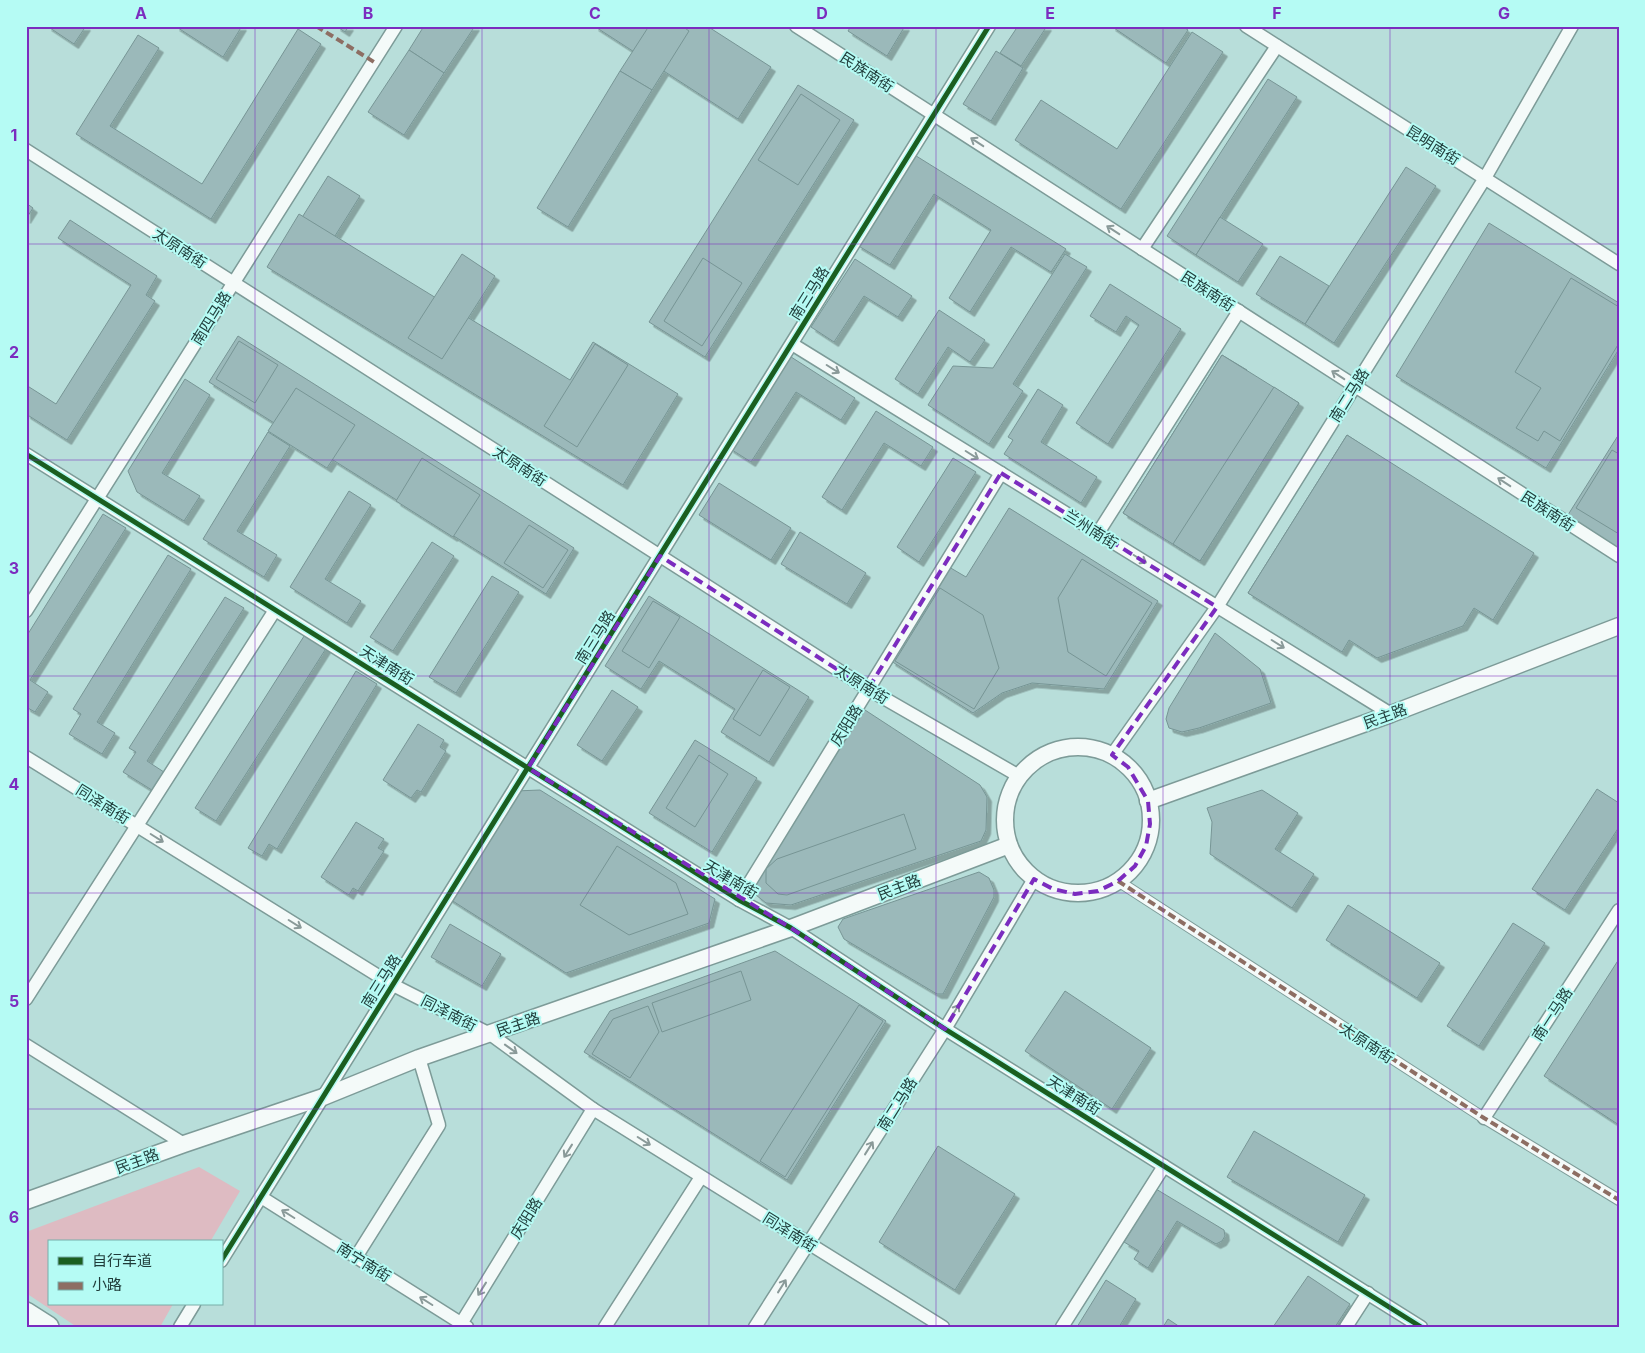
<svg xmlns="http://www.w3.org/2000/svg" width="1645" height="1353" font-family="Inter,'Noto Sans SC',sans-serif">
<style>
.green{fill:#debbc2}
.building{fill:#9bb9ba;stroke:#779595;filter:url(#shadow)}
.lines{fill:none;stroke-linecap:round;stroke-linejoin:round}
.pedestrian-casing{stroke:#7d9b98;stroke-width:12}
.minor-casing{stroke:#7d9b98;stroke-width:15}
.tertiary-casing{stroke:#7d9b98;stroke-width:19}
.primary-casing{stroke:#7d9b98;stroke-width:24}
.pedestrian{stroke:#f4faf9;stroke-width:10}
.minor{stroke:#f4faf9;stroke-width:12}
.tertiary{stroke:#f4faf9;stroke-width:16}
.primary{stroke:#f4faf9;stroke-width:21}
.quiet{stroke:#8d6e63;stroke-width:4;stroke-dasharray:8 4;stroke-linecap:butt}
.cycleway-casing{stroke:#b5fbf4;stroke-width:8}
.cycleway{stroke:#1b5e20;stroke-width:5}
.oneway{stroke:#8a9a99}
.marked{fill:none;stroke:#7b2cbf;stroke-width:4;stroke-dasharray:10 6;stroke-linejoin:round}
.grid{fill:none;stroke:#7b2cbf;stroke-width:1;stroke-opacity:0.55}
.labels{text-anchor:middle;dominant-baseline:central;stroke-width:4;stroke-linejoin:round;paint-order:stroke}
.street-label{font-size:15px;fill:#1f3b39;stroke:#b5fbf4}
.neatline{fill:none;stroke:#7b2cbf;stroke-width:2}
.grid-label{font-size:16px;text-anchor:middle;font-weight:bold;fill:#7b2cbf}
</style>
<defs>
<filter id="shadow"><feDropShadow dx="4.5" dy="4.5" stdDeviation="0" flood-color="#0004"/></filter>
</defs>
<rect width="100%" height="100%" fill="#b8deda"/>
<path class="green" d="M199 1167 240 1191 210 1242H49V1304H173L160 1327H77L26 1293V1232Z"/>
<g class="building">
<path d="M47 26H86L74 44Z"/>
<path d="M175 26H242L223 57Z"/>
<path d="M336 26H349L345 32Z"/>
<path d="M424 26H475L444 73 409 50Z"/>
<path d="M594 26H707L771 67 738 119Z"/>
<path d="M649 26H682L689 31 652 90 620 71Z"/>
<path d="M851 26H905L887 56 848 31Z"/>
<path d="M1018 26H1047L1021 66 1000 53Z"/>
<path d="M1111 26H1182L1188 30 1166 63Z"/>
<path d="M298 29 321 44 211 219 76 134 138 35 159 48 110 126 202 184Z"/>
<path d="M1192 32 1223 52 1121 209 1015 140 1041 100 1117 149Z"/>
<path d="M409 50 444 73 404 135 368 112Z"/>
<path d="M996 51 1023 68 991 121 963 104Z"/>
<path d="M620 71 652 90 568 227 537 208Z"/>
<path d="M1268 79 1297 97 1196 255 1167 236Z"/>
<path d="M798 85 854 120 705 357 649 322Z"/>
<path d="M801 94 840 120 798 185 758 160Z"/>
<path d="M913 154 1066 249 1051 272 1011 247 970 312 949 298 991 230 934 194 890 265 857 245Z"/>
<path d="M1406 167 1436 186 1334 343 1305 324Z"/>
<path d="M328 176 360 196 308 279 276 259Z"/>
<path d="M26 203 33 208 26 219Z"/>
<path d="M299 214 570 380 593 342 678 394 623 485 267 267Z"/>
<path d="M1220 217 1263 244 1238 282 1196 255Z"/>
<path d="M70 220 157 276 146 295 155 301 67 440 26 414V385L56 404 131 285 58 238Z"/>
<path d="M1489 223 1619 303V349L1546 468 1396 376Z"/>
<path d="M462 254 495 276 442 359 408 338Z"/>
<path d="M1065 254 1087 267 1013 384 1023 391 989 444 928 405 953 366 993 368Z"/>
<path d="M1280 256 1329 286 1305 324 1256 294Z"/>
<path d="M703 258 742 283 702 346 664 321Z"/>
<path d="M855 259 912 296 898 317 864 296 834 342 811 327Z"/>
<path d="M1571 278 1619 307V343L1560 441 1544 431 1538 441 1516 428 1541 388 1515 372Z"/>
<path d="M1110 284 1181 329 1108 444 1076 423 1139 325 1126 316 1116 332 1090 316Z"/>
<path d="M939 310 985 340 970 362 948 347 918 394 895 379Z"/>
<path d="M238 336 574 548 546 594 209 382Z"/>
<path d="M239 341 278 365 255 403 216 379Z"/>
<path d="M595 344 628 365 577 447 544 426Z"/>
<path d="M788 355 855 398 841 420 796 392 751 462 729 448Z"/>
<path d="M1222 355 1247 370 1147 528 1123 513Z"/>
<path d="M1222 355 1299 403 1200 561 1123 513Z"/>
<path d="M185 379 210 395 162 473 200 496 184 521 137 492 128 471Z"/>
<path d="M1274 387 1299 403 1200 561 1173 544Z"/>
<path d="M296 388 355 425 327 468 268 431Z"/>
<path d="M1038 389 1063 405 1041 442 1097 477 1081 503 1004 454 1013 440 1008 437Z"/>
<path d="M876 411 933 447 921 466 884 443 842 510 822 497Z"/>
<path d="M268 432 290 446 237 531 277 555 264 577 203 539Z"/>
<path d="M1619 434V551L1566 518Z"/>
<path d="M1347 435 1373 452 1276 609 1248 593Z"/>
<path d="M1347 435 1534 553 1493 620 1474 608 1463 626 1377 658 1349 640 1342 652 1248 593Z"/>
<path d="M1612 450 1619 454V534L1576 508Z"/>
<path d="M422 458 480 495 453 537 396 501Z"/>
<path d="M953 458 976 472 919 562 897 547Z"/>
<path d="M719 483 791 528 771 560 699 515Z"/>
<path d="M349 491 371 505 325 579 361 601 347 623 290 587Z"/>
<path d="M1009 508 1158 601 1104 689 1032 683 1002 693 973 713 891 661 949 567 966 577Z"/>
<path d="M103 514 126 528 30 680 48 692 35 712 26 707V637Z"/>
<path d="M529 525 568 550 543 588 504 563Z"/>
<path d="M800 532 866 573 847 604 781 564Z"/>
<path d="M432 542 454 556 393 651 370 637Z"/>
<path d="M168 555 191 569 97 722 115 733 102 754 69 734 81 714 73 709Z"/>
<path d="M1082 559 1152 603 1106 676 1068 652 1058 598Z"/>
<path d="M492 576 519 592 456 693 429 677Z"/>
<path d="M940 588 983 615 999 668 974 709 895 661Z"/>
<path d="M649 596 809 697 769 762 721 732 735 709 659 661 641 689 605 666Z"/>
<path d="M225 597 244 608 147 761 167 774 155 792 123 772 136 752 129 748Z"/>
<path d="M653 601 680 617 649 668 622 651Z"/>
<path d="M306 633 327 647 216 821 195 808Z"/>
<path d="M1215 633 1260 669 1271 703 1199 728 1182 732 1169 728 1166 719 1169 708Z"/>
<path d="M763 670 790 687 760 736 733 719Z"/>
<path d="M356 671 377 684 277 849 269 844 262 856 248 848Z"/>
<path d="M612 690 638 707 602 761 577 745Z"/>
<path d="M865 710 980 785 987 797 986 830 981 841 791 905 766 903 756 895 754 880Z"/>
<path d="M418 724 444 740 440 747 446 751 421 792 417 790 411 798 383 780Z"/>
<path d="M695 740 757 778 712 852 649 813Z"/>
<path d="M699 755 728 774 695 827 666 808Z"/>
<path d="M1597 789 1619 803V827L1565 910 1532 889Z"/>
<path d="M540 790 715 899 709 923 566 973 448 898 515 791Z"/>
<path d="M1262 790 1298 813 1275 849 1314 874 1292 908 1210 854 1212 822 1207 808Z"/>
<path d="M904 814 916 849 787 895 778 894 766 883V869L777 859Z"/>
<path d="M356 822 384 839 378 848 384 851 358 891 353 888 349 895 321 877Z"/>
<path d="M617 846 676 883 688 914 629 935 580 905Z"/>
<path d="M979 872 989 878 994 890V897L943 994H937L844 939 838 927 843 919Z"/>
<path d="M1348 905 1440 963 1417 998 1326 940Z"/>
<path d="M1513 923 1545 943 1479 1046 1447 1026Z"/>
<path d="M450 924 501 954 482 986 431 957Z"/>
<path d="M775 951 886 1021 787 1180 584 1052 610 1011Z"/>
<path d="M1619 959V1125L1544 1076Z"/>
<path d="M741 971 751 1000 662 1032 652 1003Z"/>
<path d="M1065 991 1151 1048 1112 1109 1025 1051Z"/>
<path d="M859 1005 883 1021 785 1177 760 1161Z"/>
<path d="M648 1006 659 1032 630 1078 592 1054 613 1019Z"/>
<path d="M1254 1131 1365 1195 1338 1242 1227 1177Z"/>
<path d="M938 1146 1015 1194 955 1290 879 1242Z"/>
<path d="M1156 1189 1224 1230 1225 1236 1222 1241 1216 1244 1177 1221 1148 1268 1134 1259 1139 1251 1124 1242Z"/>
<path d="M1308 1276 1350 1304 1335 1327H1273Z"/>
<path d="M1106 1280 1136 1299 1119 1327H1077Z"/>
<path d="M1168 1319 1180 1327H1163Z"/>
</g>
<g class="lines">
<defs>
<path id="pedestrian" d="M1118 881 1484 1118 1619 1200"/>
<g id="minor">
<path d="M796 26 1619 556"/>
<path d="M1246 26 1619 264"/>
<path d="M26 150 868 689 1019 776"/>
<path d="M1142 249 1277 46"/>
<path d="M792 344 1391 714"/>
<path d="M26 454 739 900 791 928 945 1029 1421 1327"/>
<path d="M1098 533 1239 311"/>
<path d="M26 611 396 26"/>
<path d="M1112 755 1217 607 1485 178 1572 26"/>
<path d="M26 757 393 985 490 1034 593 1109 943 1327"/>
<path d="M739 900 1001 473"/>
<path d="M26 999 275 610"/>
<path d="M26 1045 184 1144"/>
<path d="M1484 1118 1619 910"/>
<path d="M261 1197 467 1327"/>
<path d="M356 1257 439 1125 419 1058"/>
<path d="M221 1261 989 26"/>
<path d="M180 1327 194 1304"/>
<path d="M459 1327 593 1109"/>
<path d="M605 1327 701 1177"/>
<path d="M755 1327 945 1029 1034 879"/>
<path d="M1062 1327 1164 1166"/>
<path d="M1346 1327 1368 1293"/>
</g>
<g id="tertiary">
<circle cx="1078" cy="820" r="73"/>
<path d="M1148 801 1391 714 1619 626"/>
<path d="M26 1201 184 1144 323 1097 419 1058 791 928 1009 845"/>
</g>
<path id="primary" d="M26 1313 48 1327"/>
</defs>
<use href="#pedestrian" class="pedestrian-casing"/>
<use href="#minor" class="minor-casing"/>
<use href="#tertiary" class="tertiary-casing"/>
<use href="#primary" class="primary-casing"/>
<use href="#pedestrian" class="pedestrian"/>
<use href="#minor" class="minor"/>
<use href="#tertiary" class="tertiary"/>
<use href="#primary" class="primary"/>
<g class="quiet">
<path d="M316 26 374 62"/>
<path d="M1118 881 1484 1118 1619 1200"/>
</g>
<defs>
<g id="cycleway">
<path d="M26 454 739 900 791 928 945 1029 1421 1327"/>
<path d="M221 1261 989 26"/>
</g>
</defs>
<use href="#cycleway" class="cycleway-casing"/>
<use href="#cycleway" class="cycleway"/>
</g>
<defs><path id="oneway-shaft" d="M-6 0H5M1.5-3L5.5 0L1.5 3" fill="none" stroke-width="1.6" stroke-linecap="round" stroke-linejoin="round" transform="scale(1.25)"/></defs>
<g class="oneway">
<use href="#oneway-shaft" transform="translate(977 142) rotate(-147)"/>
<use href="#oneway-shaft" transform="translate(1113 230) rotate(-147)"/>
<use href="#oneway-shaft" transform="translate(833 369) rotate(32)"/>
<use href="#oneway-shaft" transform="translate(1338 375) rotate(-147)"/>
<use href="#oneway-shaft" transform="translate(972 455) rotate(32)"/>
<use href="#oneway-shaft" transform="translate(1504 482) rotate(-147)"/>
<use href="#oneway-shaft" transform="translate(1140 559) rotate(32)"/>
<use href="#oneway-shaft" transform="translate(1278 644) rotate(32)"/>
<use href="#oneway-shaft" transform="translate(157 838) rotate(32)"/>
<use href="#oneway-shaft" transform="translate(295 924) rotate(32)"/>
<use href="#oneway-shaft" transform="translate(955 1011) rotate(-59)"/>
<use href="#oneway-shaft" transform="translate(511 1049) rotate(36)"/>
<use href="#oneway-shaft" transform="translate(644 1141) rotate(32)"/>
<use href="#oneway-shaft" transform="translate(869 1148) rotate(-58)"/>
<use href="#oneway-shaft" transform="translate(568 1151) rotate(122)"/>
<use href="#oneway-shaft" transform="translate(288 1214) rotate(-148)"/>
<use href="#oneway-shaft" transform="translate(782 1286) rotate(-58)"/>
<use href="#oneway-shaft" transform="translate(482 1289) rotate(122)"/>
<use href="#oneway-shaft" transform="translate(426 1301) rotate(-148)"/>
</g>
<path class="marked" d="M1001 473 1217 607 1112 755 1128 767 1148 801 1150 824 1146 846 1135 866 1118 881 1098 891 1075 894 1053 889 1034 879 945 1029 791 928 528 768 660 556 868 689Z"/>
<path class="grid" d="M255 26V1327M482 26V1327M709 26V1327M936 26V1327M1163 26V1327M1390 26V1327M26 244H1619M26 460H1619M26 676H1619M26 893H1619M26 1109H1619"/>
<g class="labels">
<g class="street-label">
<text transform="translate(867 72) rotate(33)">民族南街</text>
<text transform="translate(1433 145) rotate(32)">昆明南街</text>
<text transform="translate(180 248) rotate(33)">太原南街</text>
<text transform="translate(1208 291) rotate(33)">民族南街</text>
<text transform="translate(809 293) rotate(-58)">南三马路</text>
<text transform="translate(211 318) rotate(-58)">南四马路</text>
<text transform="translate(1349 395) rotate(-58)">南二马路</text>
<text transform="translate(520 466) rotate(33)">太原南街</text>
<text transform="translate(1548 511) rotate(33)">民族南街</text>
<text transform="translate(1091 529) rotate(32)">兰州南街</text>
<text transform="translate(595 637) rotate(-58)">南三马路</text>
<text transform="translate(387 665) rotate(32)">天津南街</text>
<text transform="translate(862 684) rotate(32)">太原南街</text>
<text transform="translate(1385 716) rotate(-20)">民主路</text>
<text transform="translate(846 725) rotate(-58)">庆阳路</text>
<text transform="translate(103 804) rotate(32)">同泽南街</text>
<text transform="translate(731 879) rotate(31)">天津南街</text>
<text transform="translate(899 887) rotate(-21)">民主路</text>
<text transform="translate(381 981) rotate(-58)">南三马路</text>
<text transform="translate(449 1013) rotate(27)">同泽南街</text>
<text transform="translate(1552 1014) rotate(-57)">南一马路</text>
<text transform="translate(518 1024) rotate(-19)">民主路</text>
<text transform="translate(1367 1043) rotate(33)">太原南街</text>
<text transform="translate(1074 1095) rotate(32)">天津南街</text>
<text transform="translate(897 1104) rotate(-58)">南二马路</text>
<text transform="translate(137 1161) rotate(-20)">民主路</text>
<text transform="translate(526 1218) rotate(-58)">庆阳路</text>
<text transform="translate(790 1232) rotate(32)">同泽南街</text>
<text transform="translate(364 1262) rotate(32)">南宁南街</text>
</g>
</g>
<rect width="1645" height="1353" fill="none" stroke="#b5fbf4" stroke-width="55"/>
<rect x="48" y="1240" width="175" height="65" fill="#b5fbf4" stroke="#79aea9"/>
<rect x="58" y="1257" width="25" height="8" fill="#1b5e20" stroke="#79aea9"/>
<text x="92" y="1266" font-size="15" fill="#1f3b39">自行车道</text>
<rect x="58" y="1282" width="25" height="8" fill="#8d6e63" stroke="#79aea9"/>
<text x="92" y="1290" font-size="15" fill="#1f3b39">小路</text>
<rect x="28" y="28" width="1590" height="1298" class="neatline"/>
<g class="grid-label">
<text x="141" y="19">A</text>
<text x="368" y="19">B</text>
<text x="595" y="19">C</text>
<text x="822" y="19">D</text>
<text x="1050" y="19">E</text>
<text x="1277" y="19">F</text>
<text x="1504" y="19">G</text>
<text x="14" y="141">1</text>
<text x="14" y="358">2</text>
<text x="14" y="574">3</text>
<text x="14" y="790">4</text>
<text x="14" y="1007">5</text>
<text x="14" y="1223">6</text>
</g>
</svg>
